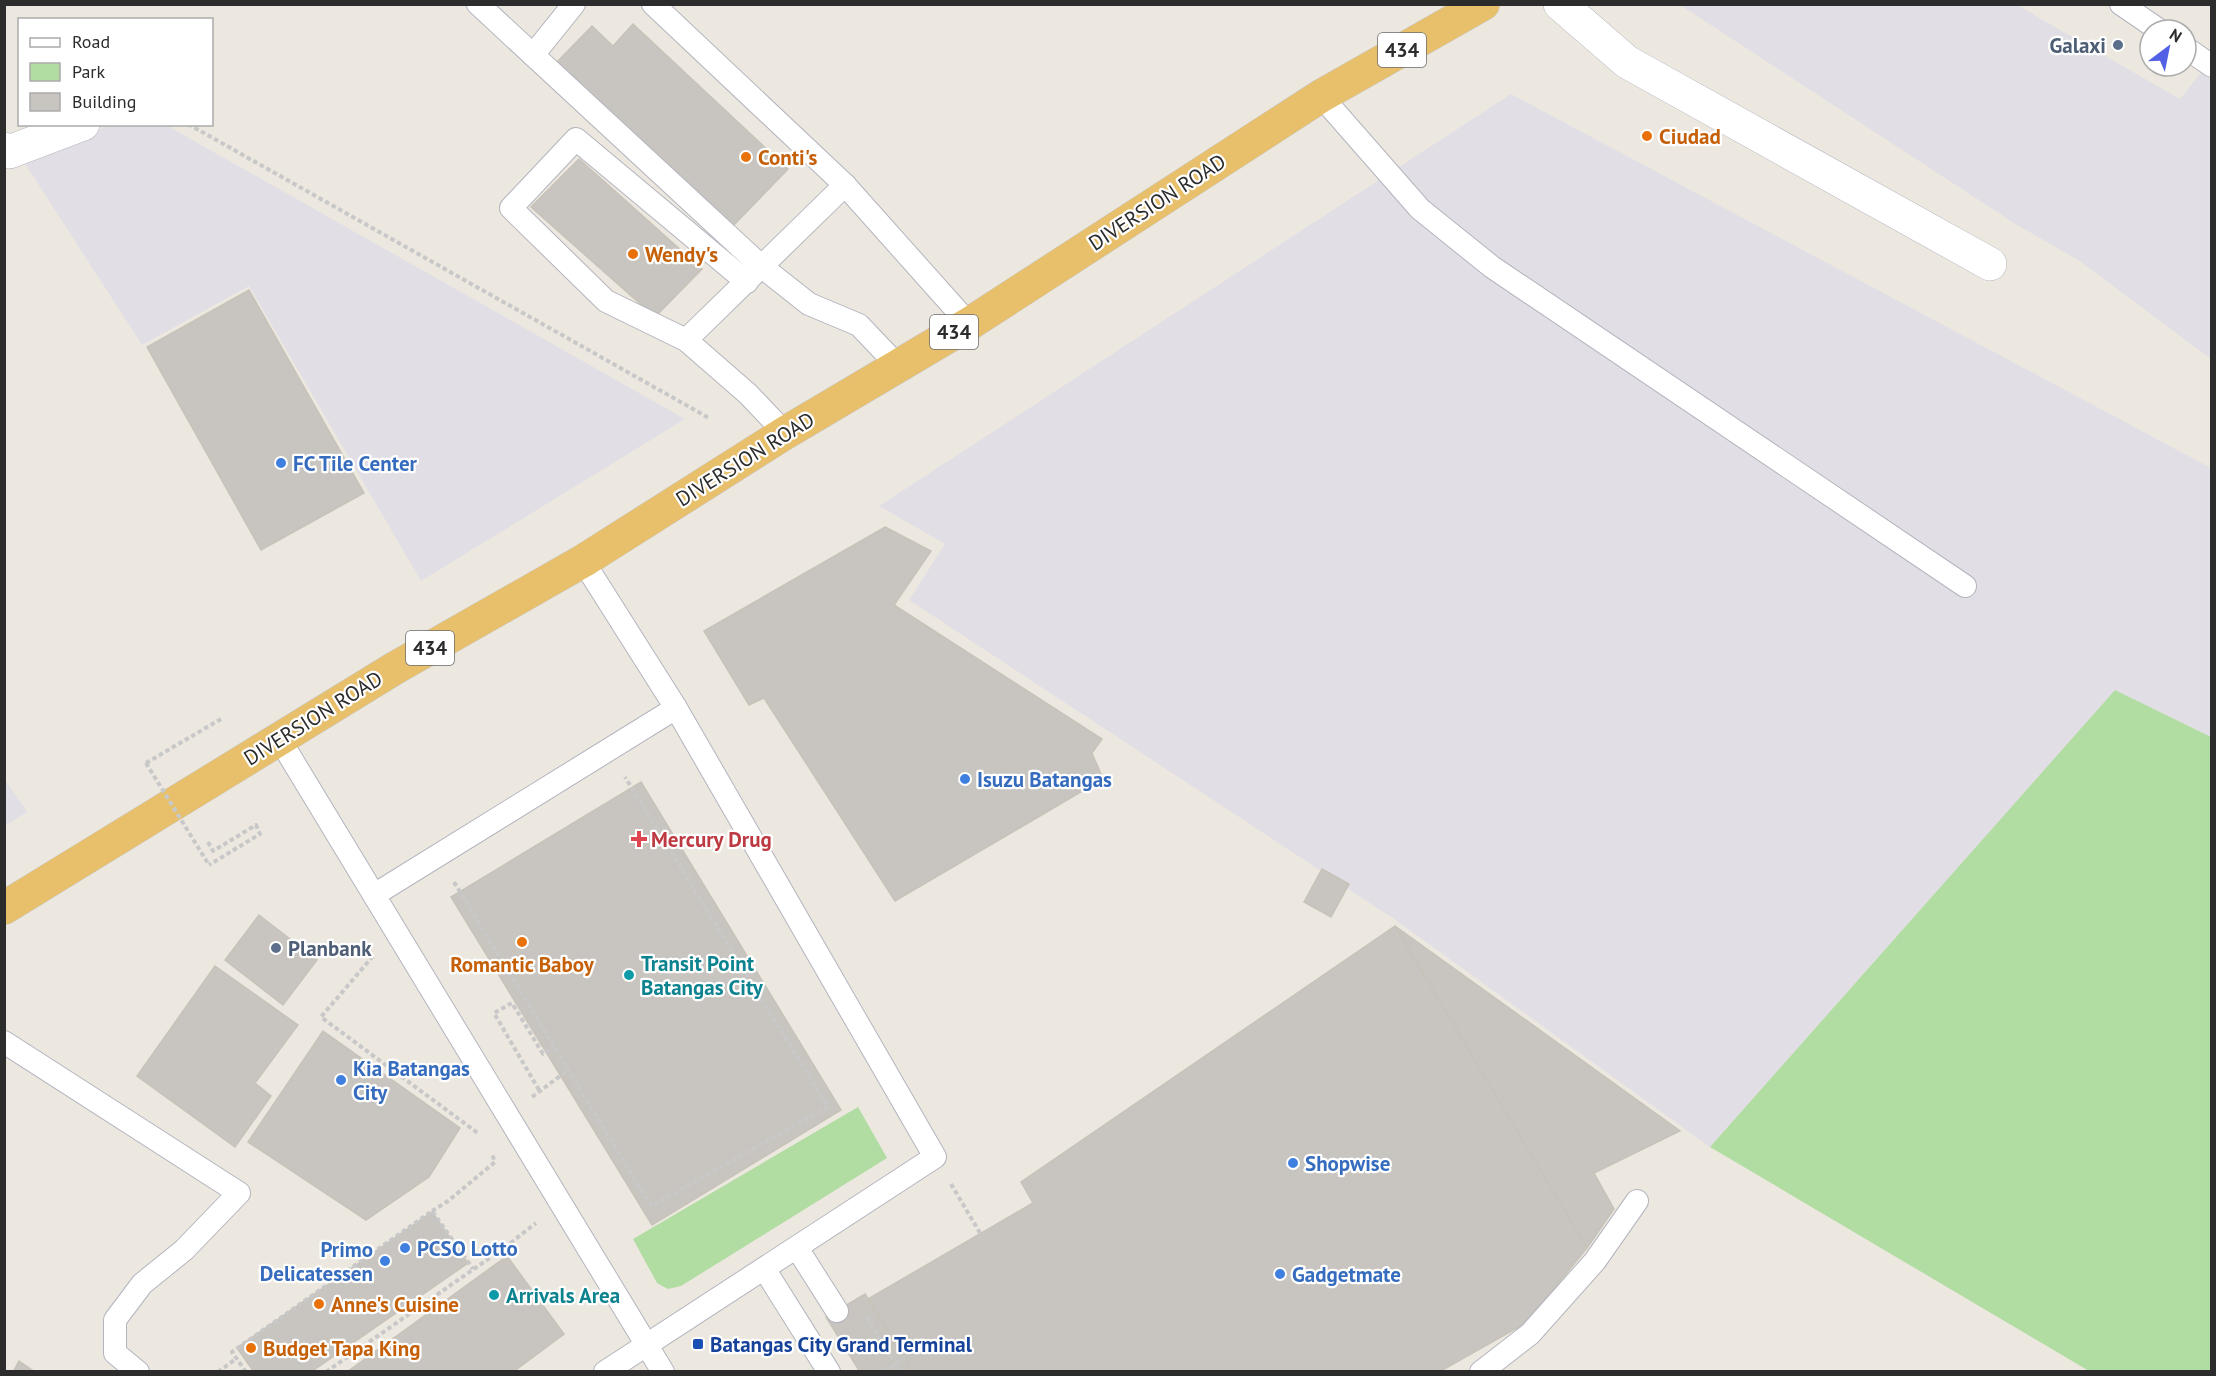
<svg xmlns="http://www.w3.org/2000/svg" width="2216" height="1376" font-family="'PT Sans',sans-serif">
<style>
.industrial{fill:#e1dfe5}
.green{fill:#b1dca2}
.building{fill:#c8c4bf;stroke:#c7c3b9;stroke-width:1.5}
.lines{fill:none;stroke-linecap:round;stroke-linejoin:round}
.service-casing{stroke:#b3b4be;stroke-width:24}
.pedestrian-casing{stroke:#b3b4be;stroke-width:34}
.minor-casing{stroke:#b3b4be;stroke-width:34}
.trunk-casing{stroke:#c8c8c8;stroke-width:34}
.path{stroke:#c8c8c8;stroke-width:4;stroke-dasharray:4.5 3;stroke-linecap:butt}
.service{stroke:#fff;stroke-width:22}
.pedestrian{stroke:#fff;stroke-width:33}
.minor{stroke:#fff;stroke-width:33}
.trunk{stroke:#e8c06c;stroke-width:33}
.path-bridge{stroke:#c8c8c8;stroke-width:4;stroke-dasharray:4.5 3;stroke-linecap:butt}
.service-dot{fill:#5c6f8a;stroke:#fff;stroke-width:2}
.food-dot{fill:#e8710a;stroke:#fff;stroke-width:2}
.shop-dot{fill:#3f7fe0;stroke:#fff;stroke-width:2}
.health-dot{fill:#e0444e;stroke:#fff;stroke-width:2}
.culture-dot{fill:#0f9aa8;stroke:#fff;stroke-width:2}
.transit-dot{fill:#1a4fb4;stroke:#fff;stroke-width:2}
.labels{text-anchor:middle;dominant-baseline:central;stroke-width:4.5;stroke-linejoin:round;paint-order:stroke}
.shield{fill:#fff;stroke:#6b6b6b;stroke-width:1.5}
.shield-label{font-size:20px;font-weight:bold;fill:#2c2c2c}
.service-label{font-size:21px;font-weight:bold;fill:#4e5e75;stroke:#fff;text-anchor:end}
.food-label{font-size:21px;font-weight:bold;fill:#c56008;stroke:#fff;text-anchor:start}
.street-label{font-size:21px;fill:#2c2c2c;stroke:#fff}
.shop-label{font-size:21px;font-weight:bold;fill:#366cbe;stroke:#fff;text-anchor:start}
.health-label{font-size:21px;font-weight:bold;fill:#be3a42;stroke:#fff;text-anchor:start}
.culture-label{font-size:21px;font-weight:bold;fill:#0d838f;stroke:#fff;text-anchor:start}
.transit-label{font-size:21px;font-weight:bold;fill:#164399;stroke:#fff;text-anchor:start}
</style>
<rect width="100%" height="100%" fill="#ece8e0"/>
<g class="industrial">
<path d="M1680 5H2017L2180 99 2211 60V359L2078 260 2017 225Z"/>
<path d="M1511 94 2211 468V737L2115 690 1710 1147 1394 919 909 600 945 544 879 506Z"/>
<path d="M110 125H166L685 419 421 581 249 286 142 345 22 159Z"/>
<path d="M4 778 27 812 5 826H4Z"/>
</g>
<g class="green">
<path d="M2115 690 2211 737V1371H2089L1710 1147Z"/>
<path d="M858 1107 887 1158 681 1286 668 1289 657 1283 633 1239Z"/>
</g>
<g class="building">
<path d="M633 24 788 169 732 227 557 62 592 26 613 46Z"/>
<path d="M579 159 702 269 655 317 531 207Z"/>
<path d="M249 290 364 493 261 550 147 347Z"/>
<path d="M885 527 931 551 894 605 1102 739 1092 753 1103 779 895 901 764 698 749 705 704 631Z"/>
<path d="M641 782 841 1110 652 1225 451 897Z"/>
<path d="M1322 869 1349 884 1331 917 1304 902Z"/>
<path d="M259 915 317 960 283 1005 225 960Z"/>
<path d="M1395 926 1587 1248 1526 1323 1439 1372H912L868 1299 1033 1203 1021 1182Z"/>
<path d="M1395 926 1680 1131 1594 1173 1614 1209 1587 1248Z"/>
<path d="M215 966 298 1025 255 1083 271 1096 235 1147 137 1076Z"/>
<path d="M323 1031 460 1128 429 1177 366 1220 248 1142Z"/>
<path d="M432 1212 468 1263 311 1372H254L237 1348Z"/>
<path d="M507 1256 564 1334 513 1372H347Z"/>
<path d="M865 1294 912 1372H860L826 1317Z"/>
<path d="M19 1361 35 1372H13Z"/>
</g>
<g class="lines">
<defs>
<g id="service">
<path d="M478 4 762 267 809 304 859 325 897 365"/>
<path d="M653 4 845 185 969 324"/>
<path d="M2121 4 2159 30"/>
<path d="M2186 48 2212 66"/>
<path d="M533 55 574 4"/>
<path d="M1321 96 1420 209 1492 267 1965 586"/>
<path d="M747 282 576 139 511 208 606 301 686 340 748 394 785 433"/>
<path d="M686 340 845 185"/>
<path d="M583 561 676 708 935 1157 605 1372"/>
<path d="M280 740 663 1372"/>
<path d="M374 895 676 708"/>
<path d="M4 1042 239 1193 184 1250 142 1284 115 1320V1353L138 1372"/>
<path d="M797 1248 837 1311"/>
<path d="M765 1270 829 1372"/>
<path d="M1481 1372 1530 1334 1595 1261 1637 1201"/>
</g>
<path id="pedestrian" d="M1560 4 1627 62 1990 264"/>
<path id="minor" d="M4 149 9 152 83 124"/>
<path id="trunk" d="M4 908 395 668 583 561 785 433 969 324 1321 96 1483 4"/>
</defs>
<use href="#service" class="service-casing"/>
<use href="#pedestrian" class="pedestrian-casing"/>
<use href="#minor" class="minor-casing"/>
<use href="#trunk" class="trunk-casing"/>
<g class="path">
<path d="M188 124 709 418"/>
<path d="M146 763 221 719"/>
<path d="M208 842 213 851 256 825 260 834 209 865"/>
<path d="M454 882 651 1206 828 1107 625 777"/>
<path d="M373 956 321 1017 479 1134"/>
<path d="M539 1090 494 1013 512 1003 543 1054 554 1047"/>
<path d="M532 1097 568 1070"/>
<path d="M951 1184 980 1233"/>
<path d="M432 1211 448 1201 495 1162 492 1154"/>
<path d="M867 1317 900 1372"/>
<path d="M218 1372 237 1358"/>
<path d="M246 1372 232 1352 432 1211 473 1269"/>
<path d="M326 1372 504 1248 536 1223"/>
<path d="M883 1372 904 1358"/>
</g>
<use href="#service" class="service"/>
<use href="#pedestrian" class="pedestrian"/>
<use href="#minor" class="minor"/>
<use href="#trunk" class="trunk"/>
<path class="path-bridge" d="M146 763 209 865"/>
</g>
<g class="service-dot">
<circle cx="2118" cy="45" r="6"/>
<circle cx="276" cy="948" r="6"/>
</g>
<g class="food-dot">
<circle cx="1647" cy="136" r="6"/>
<circle cx="746" cy="157" r="6"/>
<circle cx="633" cy="254" r="6"/>
<circle cx="522" cy="942" r="6"/>
<circle cx="319" cy="1304" r="6"/>
<circle cx="251" cy="1348" r="6"/>
</g>
<g class="shop-dot">
<circle cx="281" cy="463" r="6"/>
<circle cx="965" cy="779" r="6"/>
<circle cx="341" cy="1080" r="6"/>
<circle cx="1293" cy="1163" r="6"/>
<circle cx="405" cy="1248" r="6"/>
<circle cx="385" cy="1261" r="6"/>
<circle cx="1280" cy="1274" r="6"/>
</g>
<path class="health-dot" d="M636 830h6v6h6v6h-6v6h-6v-6h-6v-6h6z"/>
<g class="culture-dot">
<circle cx="629" cy="975" r="6"/>
<circle cx="494" cy="1295" r="6"/>
</g>
<rect class="transit-dot" x="692" y="1338" width="12" height="12" rx="3"/>
<g class="labels">
<g class="shield">
<rect x="1378" y="33" width="48" height="34" rx="4.5"/>
<rect x="930" y="315" width="48" height="34" rx="4.5"/>
<rect x="406" y="631" width="48" height="34" rx="4.5"/>
</g>
<g class="shield-label">
<text x="1402" y="50">434</text>
<text x="954" y="332">434</text>
<text x="430" y="648">434</text>
</g>
<g class="service-label">
<text x="2106" y="45">Galaxi</text>
<text x="288" y="948" text-anchor="start">Planbank</text>
</g>
<g class="food-label">
<text x="1659" y="136">Ciudad</text>
<text x="758" y="157">Conti's</text>
<text x="645" y="254">Wendy's</text>
<text x="522" y="964" text-anchor="middle">Romantic Baboy</text>
<text x="331" y="1304">Anne's Cuisine</text>
<text x="263" y="1348">Budget Tapa King</text>
</g>
<g class="street-label">
<text transform="translate(1157 202) rotate(-33)">DIVERSION ROAD</text>
<text transform="translate(745 459) rotate(-32)">DIVERSION ROAD</text>
<text transform="translate(313 718) rotate(-32)">DIVERSION ROAD</text>
</g>
<g class="shop-label">
<text x="293" y="463">FC Tile Center</text>
<text x="977" y="779">Isuzu Batangas</text>
<text x="353" y="1068">Kia Batangas<tspan x="353" dy="24">City</tspan></text>
<text x="1305" y="1163">Shopwise</text>
<text x="417" y="1248">PCSO Lotto</text>
<text x="373" y="1249" text-anchor="end">Primo<tspan x="373" dy="24">Delicatessen</tspan></text>
<text x="1292" y="1274">Gadgetmate</text>
</g>
<g class="health-label">
<text x="651" y="839">Mercury Drug</text>
</g>
<g class="culture-label">
<text x="641" y="963">Transit Point<tspan x="641" dy="24">Batangas City</tspan></text>
<text x="506" y="1295">Arrivals Area</text>
</g>
<g class="transit-label">
<text x="710" y="1344">Batangas City Grand Terminal</text>
</g>
</g>
<rect width="2216" height="1376" fill="none" stroke="#2c2c2c" stroke-width="12"/>
<rect x="18" y="18" width="195" height="108" fill="#ffffff" stroke="#ababab" stroke-width="1.5"/>
<rect x="30" y="38" width="30" height="9" fill="#ffffff" stroke="#ababab" stroke-width="1.5"/>
<text x="72" y="48" font-size="18" fill="#2c2c2c">Road</text>
<rect x="30" y="63" width="30" height="18" fill="#b1dca2" stroke="#ababab" stroke-width="1.5"/>
<text x="72" y="78" font-size="18" fill="#2c2c2c">Park</text>
<rect x="30" y="93" width="30" height="18" fill="#c8c4bf" stroke="#ababab" stroke-width="1.5"/>
<text x="72" y="108" font-size="18" fill="#2c2c2c">Building</text>
<g transform="translate(2168 48) rotate(32)"><circle r="28" fill="#ffffff" stroke="#ababab" stroke-width="1.5"/>
<path d="M0-4.5L10 22L0 15L-10 22Z" fill="#5260e6"/>
<text y="-9" font-size="16" font-weight="bold" text-anchor="middle" fill="#2c2c2c">N</text>
</g>
</svg>
